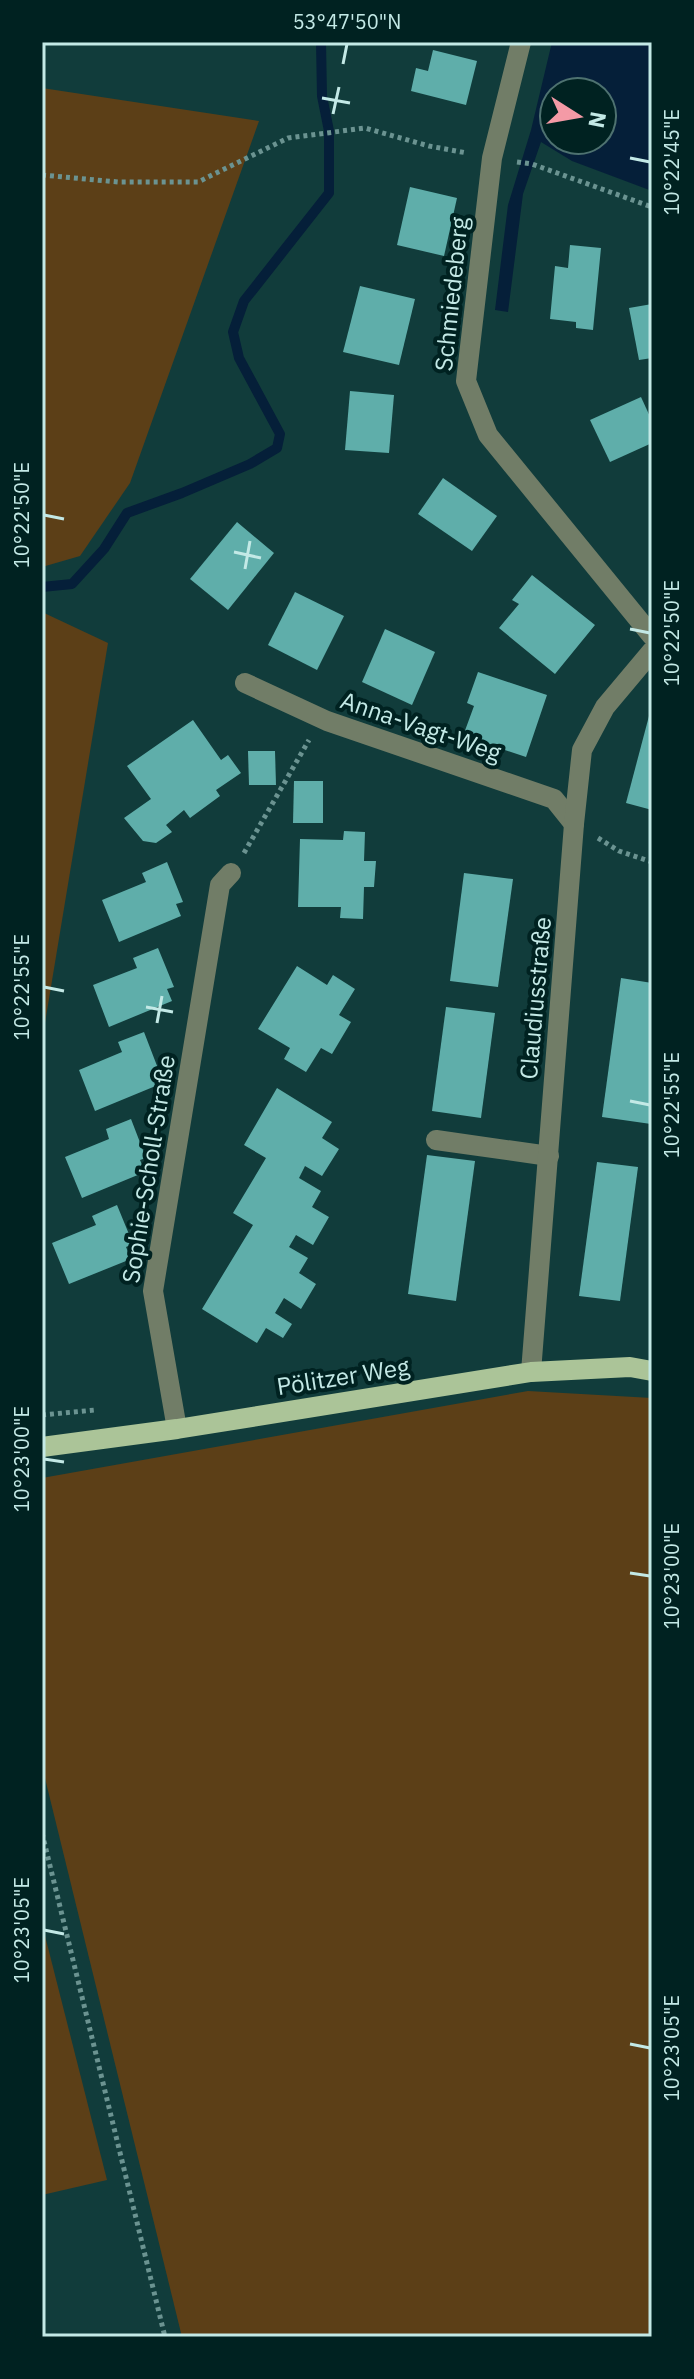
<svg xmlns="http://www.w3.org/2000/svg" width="694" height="2379" font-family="'IBM Plex Sans',sans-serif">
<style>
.green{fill:#5c3f17}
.water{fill:#051f39;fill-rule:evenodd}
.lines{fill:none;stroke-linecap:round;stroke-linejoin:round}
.stream{stroke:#051f39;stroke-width:10}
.building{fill:#5faeaa}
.path{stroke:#6b9391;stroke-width:5;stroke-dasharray:4 4;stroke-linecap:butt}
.minor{stroke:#717d67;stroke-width:20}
.major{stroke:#abc498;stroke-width:20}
.ticks{fill:none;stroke:#c3e9e6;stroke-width:3}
.labels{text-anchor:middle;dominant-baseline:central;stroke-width:8;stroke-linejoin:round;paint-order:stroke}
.street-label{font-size:24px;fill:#c3e9e6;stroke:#002221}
.neatline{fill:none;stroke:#c3e9e6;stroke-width:3}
.ticks-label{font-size:20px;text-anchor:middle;fill:#c3e9e6}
</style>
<rect width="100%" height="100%" fill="#113c3b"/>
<g class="green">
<path d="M42 88 259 121 130 483 80 556 42 567Z"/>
<path d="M42 612 108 643 42 1041Z"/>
<path d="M528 1391 652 1398V2337H182L42 1766V1478Z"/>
<path d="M42 1924 107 2180 42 2195Z"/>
</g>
<path class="water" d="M552 42H652V191L572 161 541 142 523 194 508 312 495 310 508 205 531 130ZM554 92H602V140H554Z"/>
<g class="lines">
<path class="stream" d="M42 587 72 584 104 549 127 513 182 493 250 464 277 448 280 434 239 358 233 332 244 301 329 193V131L322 96 321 42"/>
</g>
<g class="building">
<path d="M433 50 477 61 466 105 411 91 416 68 428 71Z"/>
<path d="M410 187 457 198 444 256 397 245Z"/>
<path d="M570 245 601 248 593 330 576 328V322L550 319 555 266 568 268Z"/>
<path d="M360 286 415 299 399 365 343 352Z"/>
<path d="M652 304V358L639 360 629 308Z"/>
<path d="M350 391 394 395 389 453 345 450Z"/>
<path d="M641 397 652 421V443L610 462 590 420Z"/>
<path d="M443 478 497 516 472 551 418 514Z"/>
<path d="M237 522 274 553 228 610 190 579Z"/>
<path d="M532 575 595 625 555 674 499 628 519 604 512 600Z"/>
<path d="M295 592 344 616 317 670 268 645Z"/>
<path d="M385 629 435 652 412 705 362 682Z"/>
<path d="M478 672 547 695 526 757 463 736 474 706 467 703Z"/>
<path d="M649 716 652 717V810L626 803Z"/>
<path d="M193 720 221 760 228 755 241 773 216 790 220 796 190 818 184 810 166 825 172 832 156 843 143 841 124 818 151 799 127 766Z"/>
<path d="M248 751H275L276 785H249Z"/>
<path d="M294 781H323V823H293Z"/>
<path d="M344 831 365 832 364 861H376L374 887H364L363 919 340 918 341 907H298L300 839 343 840Z"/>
<path d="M167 862 183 902 176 904 181 916 119 942 102 900 146 882 142 873Z"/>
<path d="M464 873 513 879 498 987 450 981Z"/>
<path d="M158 948 174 987 167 989 172 1001 109 1027 93 985 137 968 133 958Z"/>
<path d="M297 966 327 985 333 975 355 989 339 1015 351 1022 332 1054 321 1048 306 1072 284 1059 290 1048 258 1029Z"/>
<path d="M621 978 652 983 651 1124 602 1117Z"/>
<path d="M446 1007 495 1013 481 1118 432 1111Z"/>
<path d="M144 1032 159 1071 153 1074 158 1085 95 1111 79 1070 122 1052 118 1042Z"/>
<path d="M277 1088 332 1122 322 1138 339 1149 322 1176 305 1166 299 1178 321 1191 312 1207 329 1217 313 1245 296 1235 289 1247 308 1258 299 1273 316 1284 301 1309 284 1298 275 1313 292 1324 283 1338 266 1328 257 1343 202 1309 253 1225 233 1213 266 1158 244 1145Z"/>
<path d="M131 1119 146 1158 140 1160 145 1172 82 1198 65 1157 109 1139 106 1129Z"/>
<path d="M427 1155 475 1161 456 1301 408 1294Z"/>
<path d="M597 1162 638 1167 620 1301 579 1296Z"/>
<path d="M117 1205 133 1244 126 1247 131 1259 69 1284 52 1243 96 1225 92 1216Z"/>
</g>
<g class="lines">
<g class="path">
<path d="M517 162 532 164 652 207"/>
<path d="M42 175 118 182H198L288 138 365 128 429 146 467 153"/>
<path d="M598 838 619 851 652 862"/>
<path d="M244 853 309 740"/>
<path d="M42 1415 95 1410"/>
<path d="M42 1833 165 2337"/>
</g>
<g class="minor">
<path d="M521 42 492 158 466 381 488 435 652 636"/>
<path d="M245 683 327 721 554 799 574 824"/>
<path d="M436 1140 549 1156"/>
<path d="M531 1372 574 824 582 750 605 707 652 651"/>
<path d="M177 1429 153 1291 220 885 231 873"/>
</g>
<path class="major" d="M42 1447 177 1429 531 1372 630 1367 652 1371"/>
</g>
<path class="ticks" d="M343 64 347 44M322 98 350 103M333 114 339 87M630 158 650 162M44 515 64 519M234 552 261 558M245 569 250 541M630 629 650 633M44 987 64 991M146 1007 173 1012M157 1023 162 996M630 1101 650 1105M44 1459 64 1462M630 1573 650 1576M44 1930 64 1934M630 2044 650 2048"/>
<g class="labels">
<g class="street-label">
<text transform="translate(451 294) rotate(-84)">Schmiedeberg</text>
<text transform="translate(421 726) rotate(19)">Anna-Vagt-Weg</text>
<text transform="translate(535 998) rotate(-85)">Claudiusstraße</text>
<text transform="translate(148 1169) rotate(-81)">Sophie-Scholl-Straße</text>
<text transform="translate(343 1376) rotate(-9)">Pölitzer Weg</text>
</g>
</g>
<rect width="694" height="2379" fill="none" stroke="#002221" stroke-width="88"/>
<g transform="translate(578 116) rotate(101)"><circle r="38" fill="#002221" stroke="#4e7270" stroke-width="2"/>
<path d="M0-6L14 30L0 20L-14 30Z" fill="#f49aa6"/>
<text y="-12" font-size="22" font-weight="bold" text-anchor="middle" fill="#c3e9e6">N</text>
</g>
<rect x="44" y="44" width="606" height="2291" class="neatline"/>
<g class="ticks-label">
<text x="347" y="29">53°47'50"N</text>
<text transform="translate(672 162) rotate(-90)" y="7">10°22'45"E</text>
<text transform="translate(22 515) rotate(-90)" y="7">10°22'50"E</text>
<text transform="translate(672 633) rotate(-90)" y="7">10°22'50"E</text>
<text transform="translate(22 987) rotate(-90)" y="7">10°22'55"E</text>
<text transform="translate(672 1105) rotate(-90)" y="7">10°22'55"E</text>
<text transform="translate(22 1459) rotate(-90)" y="7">10°23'00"E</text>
<text transform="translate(672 1576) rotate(-90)" y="7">10°23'00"E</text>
<text transform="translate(22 1930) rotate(-90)" y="7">10°23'05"E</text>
<text transform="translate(672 2048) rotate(-90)" y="7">10°23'05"E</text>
</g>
</svg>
